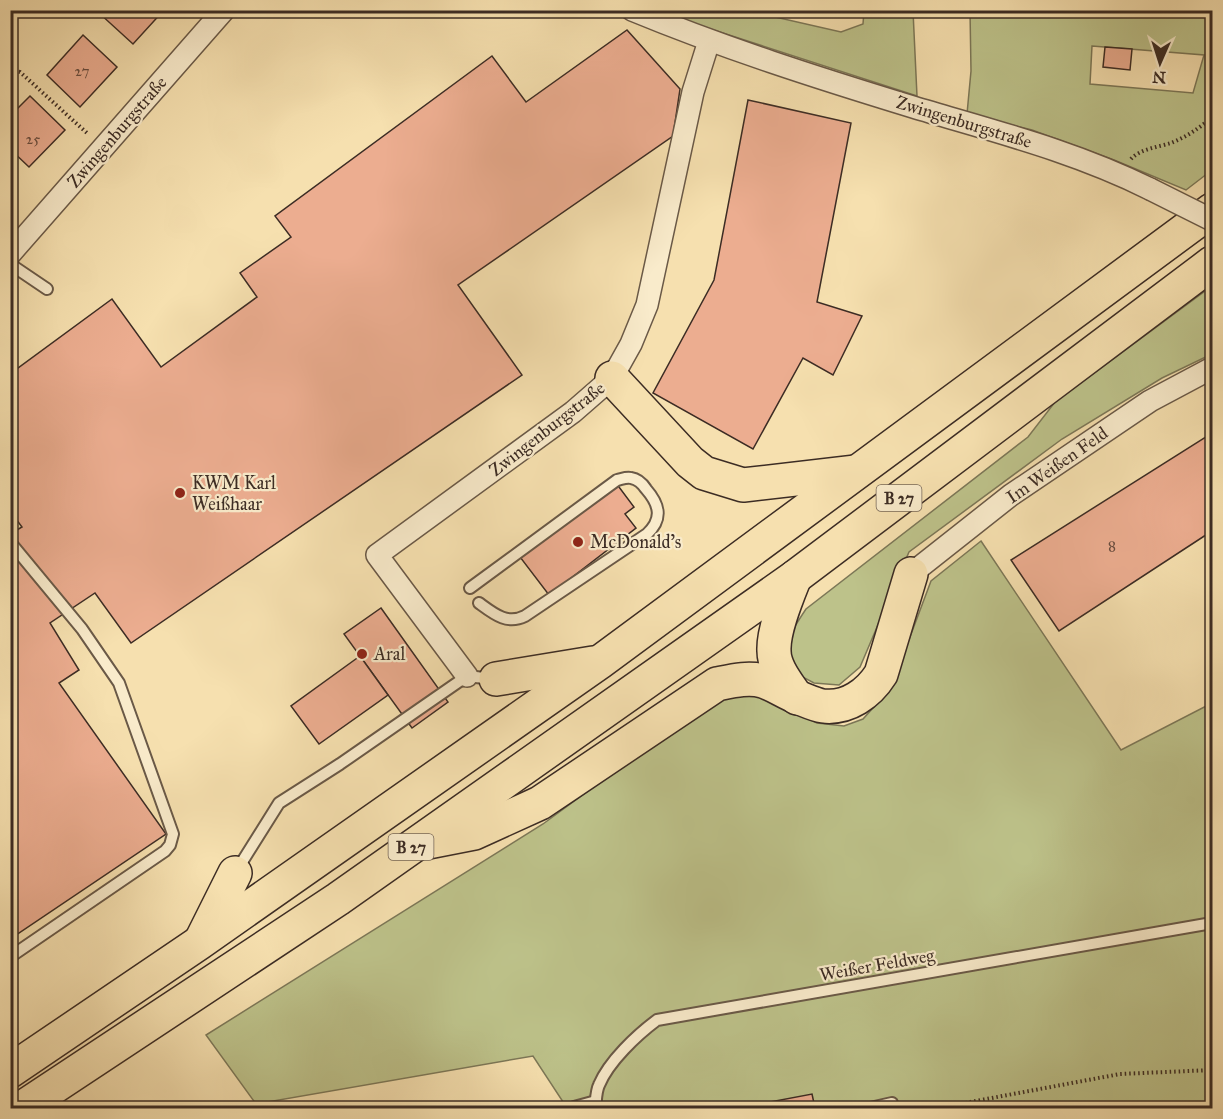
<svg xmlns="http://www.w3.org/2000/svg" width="1223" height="1119" font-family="'IM FELL Great Primer',serif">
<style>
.green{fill:#bdc28a;stroke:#7c7757;stroke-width:1.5;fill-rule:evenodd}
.building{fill:#ecad90;stroke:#3c2c24;stroke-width:1.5}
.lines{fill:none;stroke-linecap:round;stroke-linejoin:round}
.lane-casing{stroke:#6a5947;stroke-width:14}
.street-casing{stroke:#6a5947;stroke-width:24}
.highway-casing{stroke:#3c2c24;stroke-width:36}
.path{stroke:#3c2c24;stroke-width:4;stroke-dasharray:1.5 3;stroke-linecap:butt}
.lane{stroke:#f9ebcb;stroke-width:10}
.street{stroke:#f9ebcb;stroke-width:21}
.highway{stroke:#f6e0af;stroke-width:33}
.street-bridge-casing{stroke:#6a5947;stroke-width:24;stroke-linecap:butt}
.street-bridge{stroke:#f9ebcb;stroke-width:21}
.poi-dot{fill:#8f2418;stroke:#f9ebcb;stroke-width:2}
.labels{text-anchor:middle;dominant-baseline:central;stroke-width:4.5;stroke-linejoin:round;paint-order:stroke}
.number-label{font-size:15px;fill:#684c3f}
.shield{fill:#f9ebcb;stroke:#756556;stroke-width:1.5}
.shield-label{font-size:16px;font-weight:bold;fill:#3c2c24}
.street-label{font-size:18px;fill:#3c2c24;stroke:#f9ebcb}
.poi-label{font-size:18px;fill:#3c2c24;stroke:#f9ebcb;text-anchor:start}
</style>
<rect width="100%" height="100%" fill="#f6e0af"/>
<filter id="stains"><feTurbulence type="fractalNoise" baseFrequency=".00333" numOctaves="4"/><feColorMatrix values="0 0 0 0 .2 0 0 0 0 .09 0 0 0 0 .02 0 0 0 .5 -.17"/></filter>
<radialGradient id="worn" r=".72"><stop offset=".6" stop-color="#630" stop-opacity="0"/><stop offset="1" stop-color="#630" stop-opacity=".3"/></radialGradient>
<g class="green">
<path d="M638 10 756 11 762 14 841 32 863 24 864 11H913L917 96 661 13Z"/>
<path d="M970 11H1212V170L1186 190 1114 160 1032 130 967 114 971 71ZM1092 46 1204 55 1193 93 1090 84Z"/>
<path d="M1212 286V354L1162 378 1062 439 909 552 860 667 839 685 814 683 793 672C786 640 788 636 806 609L1028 437 1055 402Z"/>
<path d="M981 541 1121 750 1212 703V1108H567L533 1056 256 1104 206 1035 543 824 727 689 756 694 817 723 844 726 863 719 881 699 904 653 931 581Z"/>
</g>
<g class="building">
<path d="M101 10H164L133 44 99 13Z"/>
<path d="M627 30 680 89 673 136 458 285 522 375 131 643 95 593 50 623 79 670 59 683 166 834 10 939V534L22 527 10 511V476L12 475 10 473V374L112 299 161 367 257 297 240 273 291 237 275 216 492 56 526 102Z"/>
<path d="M83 35 117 67 80 107 47 75Z"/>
<path d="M1105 47 1132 49 1130 70 1103 67Z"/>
<path d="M30 96 65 130 29 167 10 149V116Z"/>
<path d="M748 100 851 123 817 302 862 316 833 375 803 358 753 449 653 393 714 280Z"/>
<path d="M1212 433V531L1059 631 1011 560Z"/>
<path d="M616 483 634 507 625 514 636 528 549 595 520 557Z"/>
<path d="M381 608 448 702 412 728 344 634Z"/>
<path d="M360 656 388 695 319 744 291 706Z"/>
<path d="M812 1094 815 1108H755L754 1105Z"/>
</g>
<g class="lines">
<defs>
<g id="lane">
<path d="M10 264 47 289"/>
<path d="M10 542 82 629 119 683 173 834 170 845 165 851 10 957"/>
<path d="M470 588 617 480C622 479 626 477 631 478 638 479 642 483 646 489 660 505 663 519 647 534L525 616C507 625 494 614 479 603"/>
<path d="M237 870 279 803 340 764 467 676 493 679"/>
<path d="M574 1107 596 1101"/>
<path d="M595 1108C596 1101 596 1091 599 1085 609 1061 637 1035 657 1020L1212 923"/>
<path d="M870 1108 892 1103"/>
</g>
<g id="street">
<path d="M632 10C724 48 818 78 913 107 993 131 1074 151 1150 189"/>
<path d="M10 254 224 10"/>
<path d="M911 574 1011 495 1150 401 1212 368"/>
<path d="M467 676 377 555 573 412 612 378 631 344 647 305 693 92 709 41"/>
</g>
<g id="highway">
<path d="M612 378 690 462 704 473 743 485 856 472"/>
<path d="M795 577C787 597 773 630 774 651 774 668 788 684 797 698"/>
<path d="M496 679 593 663"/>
<path d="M428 842 474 833 540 803 717 684C732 681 748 677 763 681 775 685 786 693 797 697 805 700 815 705 823 706 848 709 869 693 881 674L911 574"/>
<path d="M202 939 235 873"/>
<path d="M10 1071 199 943 600 662 1212 210"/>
<path d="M22 1108 338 899 795 577 1212 263"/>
</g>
</defs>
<use href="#lane" class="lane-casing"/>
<use href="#street" class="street-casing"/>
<use href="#highway" class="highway-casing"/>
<g class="path">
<path d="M10 70 20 72 88 134"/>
<path d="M1131 159C1140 149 1158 147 1171 143 1186 137 1200 128 1212 117"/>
<path d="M958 1108 965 1103 1120 1074 1212 1070"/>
</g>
<use href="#lane" class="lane"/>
<use href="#street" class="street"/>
<use href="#highway" class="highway"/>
<defs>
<path id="street-bridge" d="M1150 189 1212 220"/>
</defs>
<use href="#street-bridge" class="street-bridge-casing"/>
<use href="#street-bridge" class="street-bridge"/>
</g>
<g class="poi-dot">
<circle cx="180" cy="493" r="6"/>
<circle cx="578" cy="542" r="6"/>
<circle cx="362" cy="654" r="6"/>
</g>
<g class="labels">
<g class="number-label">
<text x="82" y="71">27</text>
<text x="33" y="139">25</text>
<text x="1112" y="546">8</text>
</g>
<g class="shield">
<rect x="876.5" y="485" width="45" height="26" rx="4.5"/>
<rect x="388.5" y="834" width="45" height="26" rx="4.5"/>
</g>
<g class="shield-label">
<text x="899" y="498">B 27</text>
<text x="411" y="847">B 27</text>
</g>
<g class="street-label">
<text transform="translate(964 122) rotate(17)">Zwingenburgstraße</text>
<text transform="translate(117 132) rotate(-49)">Zwingenburgstraße</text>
<text transform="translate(547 429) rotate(-38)">Zwingenburgstraße</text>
<text transform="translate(1057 465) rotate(-35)">Im Weißen Feld</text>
<text transform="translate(877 965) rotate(-10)">Weißer Feldweg</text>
</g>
<g class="poi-label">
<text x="192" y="483">KWM Karl<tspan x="192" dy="21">Weißhaar</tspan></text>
<text x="590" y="542">McDonald's</text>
<text x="374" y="654">Aral</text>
</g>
</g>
<rect width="1223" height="1119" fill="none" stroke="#f6e0af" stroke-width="36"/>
<rect x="12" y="12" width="1199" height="1095" fill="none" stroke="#3c2c24" stroke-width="3"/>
<rect x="18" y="18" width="1187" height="1083" fill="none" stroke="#3c2c24" stroke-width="1.5"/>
<g transform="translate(1160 63) rotate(183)" stroke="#f9ebcb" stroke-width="4.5" paint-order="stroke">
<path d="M0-4.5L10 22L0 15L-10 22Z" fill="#3c2c24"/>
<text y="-9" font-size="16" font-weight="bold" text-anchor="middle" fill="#3c2c24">N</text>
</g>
<rect width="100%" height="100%" filter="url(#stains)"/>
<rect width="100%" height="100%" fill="url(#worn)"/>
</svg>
